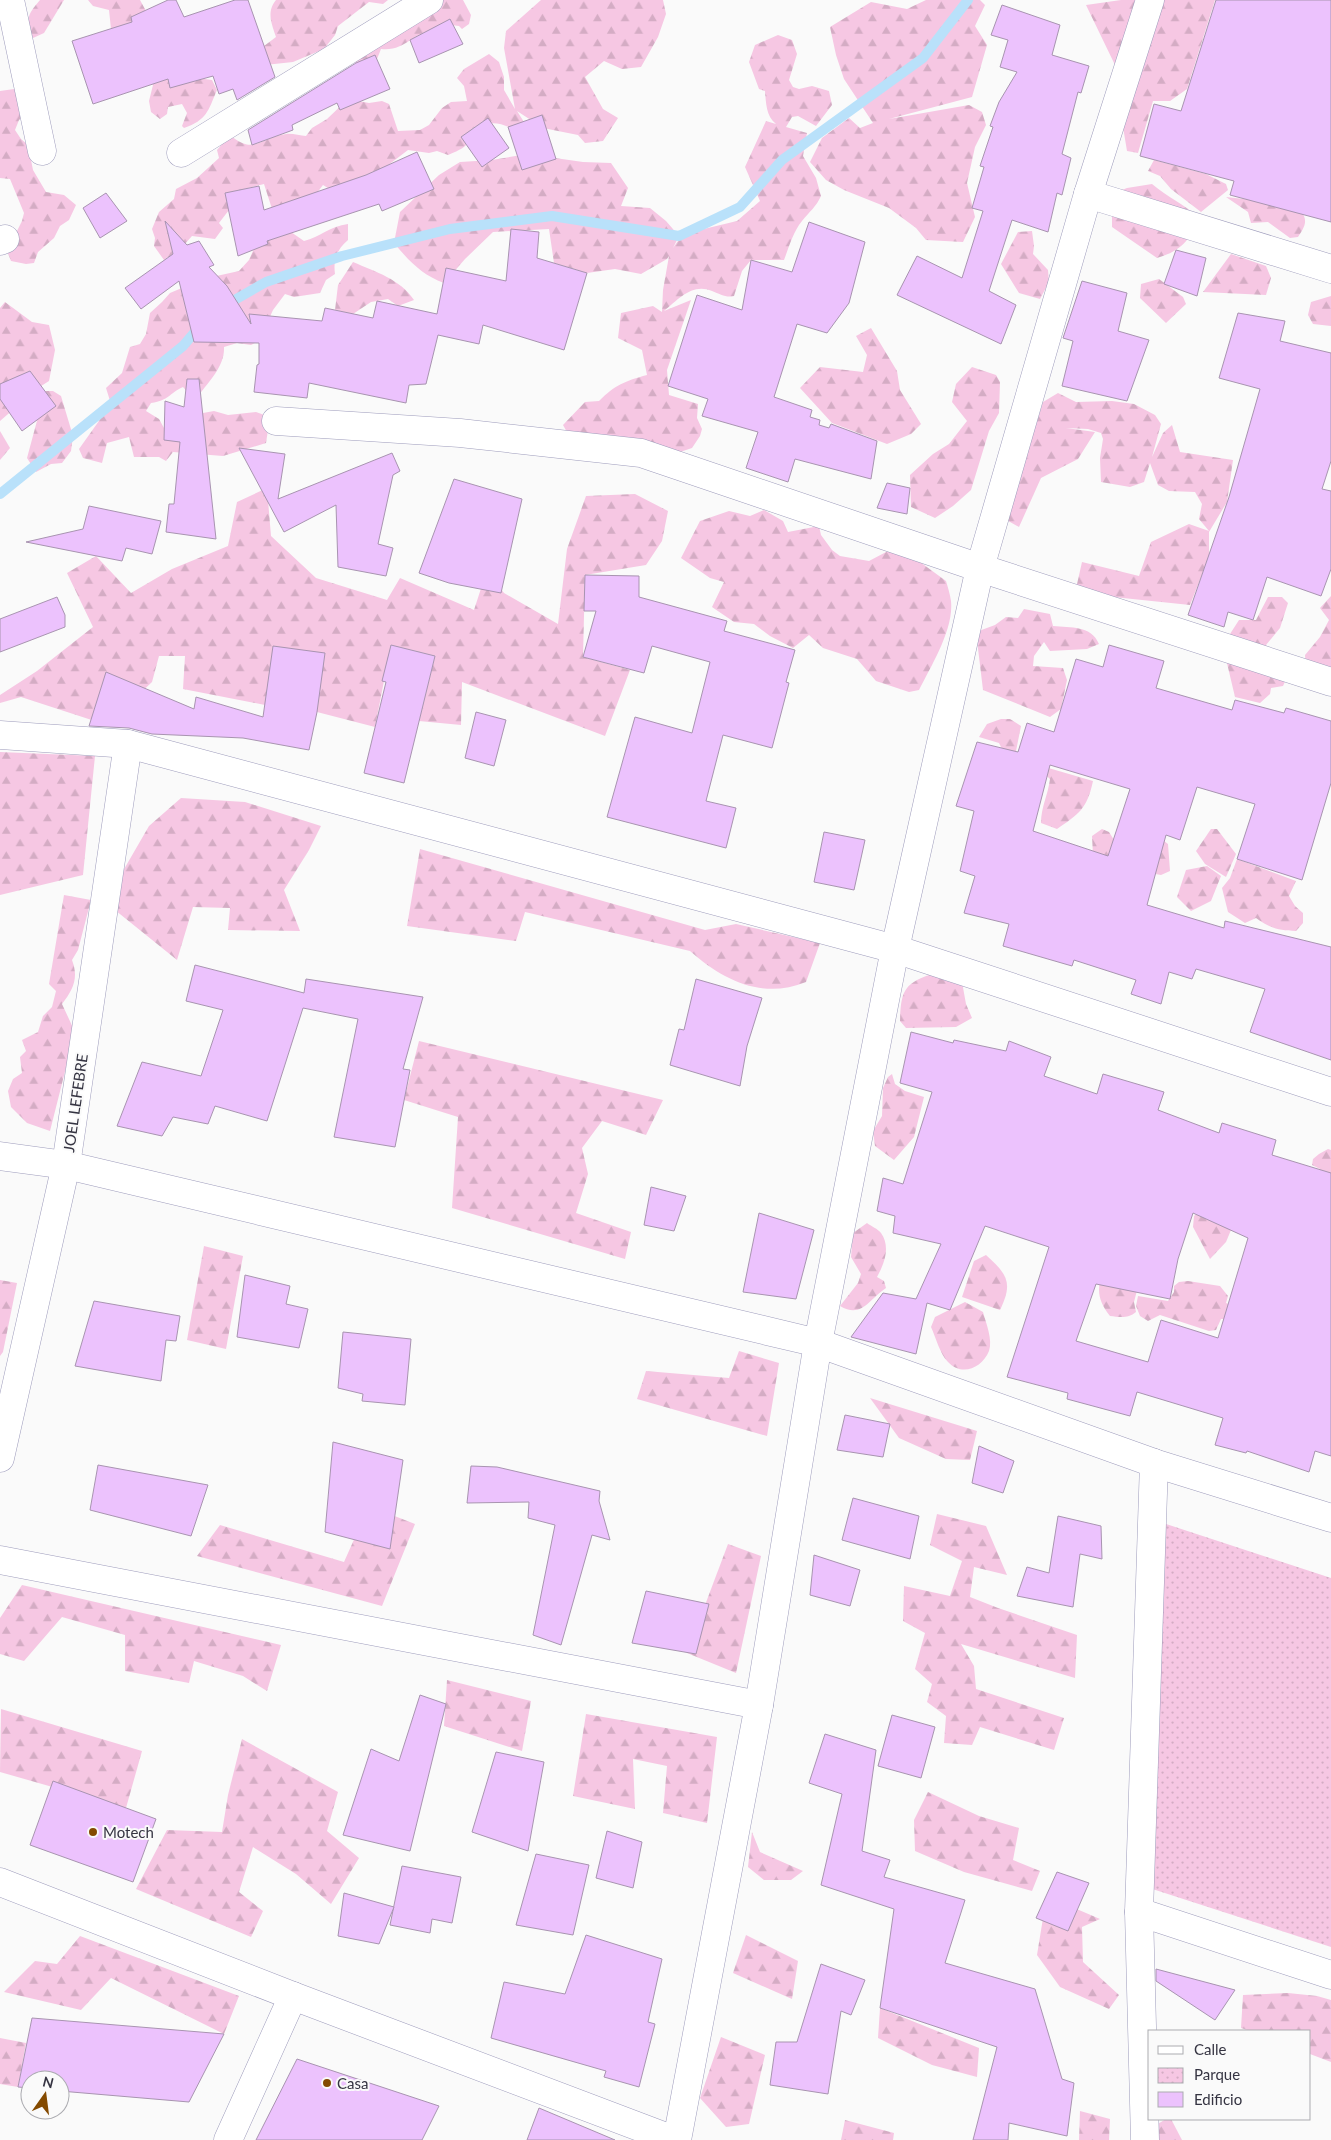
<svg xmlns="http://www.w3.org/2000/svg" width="1331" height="2140" font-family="Lato,sans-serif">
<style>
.forest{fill:url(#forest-firs)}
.park{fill:url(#park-dots)}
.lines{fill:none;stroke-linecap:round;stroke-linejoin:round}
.stream{stroke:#b9e1fa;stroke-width:10}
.building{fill:#ecc2fd;stroke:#a894b0;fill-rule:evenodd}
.minor-casing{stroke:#9e9cbc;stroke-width:29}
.minor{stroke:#fff;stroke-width:28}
.poi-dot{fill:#844a00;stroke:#fafafa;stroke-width:2}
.labels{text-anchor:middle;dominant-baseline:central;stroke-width:4;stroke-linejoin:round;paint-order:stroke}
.street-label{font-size:15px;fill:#353442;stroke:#fafafa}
.poi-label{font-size:15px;fill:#353442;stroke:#fafafa;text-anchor:start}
</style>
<defs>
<pattern id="forest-firs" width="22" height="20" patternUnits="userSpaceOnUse" patternTransform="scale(1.25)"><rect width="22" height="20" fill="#f6c7e3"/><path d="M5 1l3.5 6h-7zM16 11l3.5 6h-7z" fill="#d4acc4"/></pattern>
<pattern id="park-dots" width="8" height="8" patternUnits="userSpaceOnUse" patternTransform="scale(1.25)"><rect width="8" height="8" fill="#f6c7e3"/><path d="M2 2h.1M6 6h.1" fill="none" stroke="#d4acc4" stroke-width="1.8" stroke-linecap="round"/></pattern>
</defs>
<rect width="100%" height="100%" fill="#fafafa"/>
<g class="forest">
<path d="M40 0H64L44 33 33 38C25 20 27 15 40 0Z"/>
<path d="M88 0H140L146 11 197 78 212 80 217 90C208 111 207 120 184 128L182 126 187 113 182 104 168 107 167 114 160 119 151 112 149 101 153 85 136 64 126 44 111 29 109 10 93 6Z"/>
<path d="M276 0H388L383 4 369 2 338 26 335 35 324 49 293 62 265 65 264 46 276 37C272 24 266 12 276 0Z"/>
<path d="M417 0H463L471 15 469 24 462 29 459 26 442 24 437 32C413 29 407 52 381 49L373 69 362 67 349 59Z"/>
<path d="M541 0H663L666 14 658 37 641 67 622 69 604 61 585 77 603 109 618 118 603 141 585 143 578 135 543 128 517 111 524 122 520 132C500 123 494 120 473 128 469 146 465 148 448 155L437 151 429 153 408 150 387 166 331 190 323 185 307 206 273 212 264 184 236 191 229 210 219 223 223 228 215 239 192 236 184 245 182 259 168 257 164 260 154 246 155 238 152 229 159 212 174 199 176 189 197 178 219 158 217 150 230 135C254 156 261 137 286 134 292 133 300 136 306 136L312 128 327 119 348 99 369 103 382 101 389 104 398 131 420 130 429 125 442 108 451 102 467 101 464 86 457 78 464 69 489 54 499 62 504 77V90L515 109 504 48 506 31Z"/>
<path d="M926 0H980L985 5 975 26 987 45 972 97 889 119 969 105 982 112 986 125 975 147 967 183 975 217 963 242 926 240 916 228 889 208 844 190 826 180 810 162 822 138 849 118 860 128 873 123 844 79 836 55 830 27 871 2 907 9Z"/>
<path d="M1121 0H1215L1187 89 1170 101H1153L1138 153 1127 151 1123 127 1129 94 1086 5Z"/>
<path d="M778 35 792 40 797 54 789 80 793 87 799 89 812 86 829 91 832 105 816 126 798 116 792 117 786 127 807 133 803 156 816 178 821 196C816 207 810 211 802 221 793 232 789 247 784 260H751L742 271 734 296C726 298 720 294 712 291 692 283 679 299 664 311L691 300 667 370 669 395 698 404 697 418 702 429 700 436 692 448 677 453 568 434 563 425 585 402 599 401C615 385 625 381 647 375L642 350 618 338 621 313 653 306 662 312 663 290 669 256 667 259 641 274 615 269 587 273 554 263 549 229 493 232 465 259 444 283C422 275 409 261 394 243L400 212 439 175 460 162 492 160 527 154 583 162 611 163 628 188 621 206 650 208 666 221 679 236 673 248 683 234 737 221 760 201 745 167 766 121 776 124C766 116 766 103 765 91L759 89 749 62 755 45Z"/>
<path d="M14 89 25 90 26 113 19 120 15 130 21 139 28 145 33 170 46 192 64 195 76 205 69 220 60 226 54 238 38 252 34 263 26 264 11 261 7 251 22 221 24 213 10 179 0 178V91Z"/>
<path d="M1154 160 1206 174 1226 184 1228 190 1201 212 1171 189 1160 176 1148 171Z"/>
<path d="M1152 184C1167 197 1184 204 1198 217 1191 240 1181 251 1157 258L1112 227V194L1127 188Z"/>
<path d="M1226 197 1253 200 1303 214C1308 223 1303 229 1298 237L1290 238 1268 222 1251 223 1248 212Z"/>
<path d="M348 224V240C337 249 333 260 335 274L326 280 320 293 294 297 285 294 273 310 259 341 251 345 237 343 224 347C225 366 209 381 199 395L191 396 183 387C168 394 170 400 151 403L146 411 159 419 164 428 188 424 203 413 214 411 228 415 256 412 270 417 266 443 223 456 173 452 166 461 159 457H134L129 437 107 443 102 463 83 458 79 449 111 404 106 388 122 373 130 347 140 344 146 334 150 313 162 302 170 293 203 279 239 271 249 260 257 242 288 230 304 241C320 237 330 226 348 224Z"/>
<path d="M1032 231 1034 246 1033 254 1048 270 1049 282 1040 299 1019 293 1001 264 1018 232Z"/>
<path d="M1231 254 1266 266 1271 278 1266 295 1203 292Z"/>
<path d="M353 262C376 272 400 279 414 300L398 306 388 299 371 302 353 314 335 310 338 285Z"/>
<path d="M1159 279 1183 297 1186 304 1166 323 1140 298 1141 284Z"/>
<path d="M1331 296V326L1313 324 1308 315 1311 302Z"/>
<path d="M5 302 32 322 49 325 55 350 49 381 38 388 0 421V308Z"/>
<path d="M871 328 897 371 900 390 921 424 911 434 887 444 832 423 800 388 820 367 863 372 867 355 856 336Z"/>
<path d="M972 367 996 375 1000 382 999 413 989 431 971 490 953 506 935 518 911 507 910 475 933 454 949 444 967 421 952 402 956 384Z"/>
<path d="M45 391H53L61 396 73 436 71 451 62 463 51 464 36 472 27 458Z"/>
<path d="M1058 393 1076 402 1112 401 1134 404 1155 415 1161 424 1152 457 1163 433 1172 425 1180 452 1233 460 1227 502 1209 532V557L1190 605 1075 593 1082 562 1139 576 1151 542 1189 524 1209 531 1199 519 1202 504 1195 492 1169 491 1158 485 1150 463 1144 482 1130 487 1101 482 1100 458 1103 439 1101 433 1088 429 1066 428 1095 432 1078 459 1041 478 1019 527 987 509 1035 428 1043 402Z"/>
<path d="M0 431 10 448 0 460Z"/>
<path d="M267 488 271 536 316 578 387 600 400 578 474 610 487 570 504 593 558 624 567 549 586 496 635 494 668 511 662 541 646 565 585 575 583 657 630 670 605 736 462 682 461 725 419 721 435 656 391 645 375 727 317 712 265 705 183 689 185 656H159L152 682 107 725 21 697 0 703V695L37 671 93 627 67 573 96 556 131 593 172 569 228 546 237 502Z"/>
<path d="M764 510 783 521 788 532 819 526 821 535 832 550 840 556 869 561 888 551 920 562 946 581C948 588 950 594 951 601 954 629 931 666 919 690L909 692 876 681 857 659 823 648 809 635 793 648 770 636 754 624 734 622 712 607 724 582 710 578 681 558 700 521 729 511 750 516Z"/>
<path d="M1331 596V678L1306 669 1305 655 1320 637 1329 620 1320 608Z"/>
<path d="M1268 597H1282L1288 603 1280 628 1266 645 1280 663 1230 634 1239 620H1256Z"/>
<path d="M1024 609 1050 614 1053 626C1071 628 1091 625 1099 644L1087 649 1050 651 1044 642 1034 656 1033 666 1063 668 1067 680 1061 709 1050 717 983 690 976 632 995 625 1006 617 1018 618Z"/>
<path d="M1226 659 1288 675 1283 686 1271 688 1270 694 1260 703 1235 697Z"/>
<path d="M1001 719H1010L1021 726 1014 761 1003 751 999 743 979 737 987 724Z"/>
<path d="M0 752 95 756 83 875 0 895Z"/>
<path d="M1045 767 1093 781C1087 809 1079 814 1057 829L1041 823C1041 807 1048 795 1050 779L1041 771Z"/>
<path d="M181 798 245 802 321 826 309 850 284 890 300 931 228 930 230 908 193 907 177 960 105 902 149 826Z"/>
<path d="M1102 829 1109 832 1114 840 1159 837 1168 844 1170 871 1161 875 1133 870 1094 875 1092 836Z"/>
<path d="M1211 829H1217L1236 854 1226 877 1205 864 1196 851Z"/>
<path d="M420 849 705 930 736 924 820 943 806 982C762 1000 723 980 690 951L525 912 516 941 407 926Z"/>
<path d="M1237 859 1296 881 1289 896 1295 906 1303 913V923L1296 931C1279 931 1270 928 1256 918L1245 923 1228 912 1222 888 1230 878Z"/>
<path d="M1207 866 1221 876 1211 901 1191 911 1177 897 1186 870Z"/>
<path d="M64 895 91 900 78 950 72 960C79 978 73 990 62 1004L75 1032 50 1131 27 1123 11 1107 8 1091 13 1079 22 1073 20 1057 26 1051 22 1040 38 1032 43 1016 52 1007 56 991 49 984Z"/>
<path d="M935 973 962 982 966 1004 972 1018 956 1027 906 1028 900 1021C901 990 904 983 935 973Z"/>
<path d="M419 1041 663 1100 646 1135 602 1121 582 1148 588 1174 576 1213 631 1232 625 1259 452 1208 458 1117 404 1100Z"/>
<path d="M892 1074 895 1084 905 1091 924 1097 914 1137 894 1160 875 1146 873 1131 882 1116 883 1088 888 1077Z"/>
<path d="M1328 1149 1331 1150V1185L1315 1181 1320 1169 1312 1165 1313 1159 1319 1154Z"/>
<path d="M1217 1197 1236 1218 1226 1242 1210 1259 1193 1227 1194 1216Z"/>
<path d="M867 1223C871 1226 878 1229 881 1233 891 1247 884 1264 877 1277L884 1281 886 1288C869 1299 862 1319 840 1306L858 1283 861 1274 851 1257 853 1233Z"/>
<path d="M204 1246 243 1256 226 1349 187 1340Z"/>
<path d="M986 1255C1008 1275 1013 1283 1000 1310L962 1297 974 1261Z"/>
<path d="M1143 1267 1134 1302 1136 1312C1128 1319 1119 1317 1110 1316 1101 1304 1097 1295 1100 1281Z"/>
<path d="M0 1280 17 1283 3 1352 0 1356Z"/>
<path d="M1188 1281 1220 1286 1228 1296 1226 1303 1234 1306 1228 1319H1221L1216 1330 1209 1331 1160 1315 1148 1321 1140 1316 1136 1306 1138 1296 1168 1301 1174 1292V1286L1179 1282Z"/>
<path d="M965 1302 983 1312C986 1323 993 1340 989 1351 982 1368 962 1377 948 1362 940 1354 936 1338 931 1327L935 1317Z"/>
<path d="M739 1351 779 1363 767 1436 637 1399 646 1371 729 1378Z"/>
<path d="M870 1398 977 1431 970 1460 946 1459 899 1438Z"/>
<path d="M369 1506 415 1524 382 1606 197 1556 220 1525 344 1562Z"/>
<path d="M937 1514 986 1526 1007 1575 974 1567 970 1597 998 1608 1077 1635 1075 1678 961 1644 974 1666 976 1689 1064 1718 1054 1750 980 1727 972 1745 944 1743 946 1716 927 1702 932 1684 915 1669 925 1633 903 1621 904 1586 950 1596 962 1561 930 1545Z"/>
<path d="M728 1544 761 1556 736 1673 687 1653Z"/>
<path d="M22 1585 281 1645 267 1691 243 1676 194 1661 189 1683 125 1671V1635L62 1617 24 1661 0 1654V1618Z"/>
<path d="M447 1680 531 1701 522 1751 444 1726Z"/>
<path d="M1 1709 142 1751 126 1808 0 1772Z"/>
<path d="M586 1714 717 1737 707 1823 663 1813 667 1766 633 1759 635 1809 573 1796Z"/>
<path d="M242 1739 338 1792 327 1831 359 1858 331 1904 296 1874 253 1847 239 1892 263 1911 251 1937 136 1889 167 1830 222 1832 228 1795Z"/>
<path d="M928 1792 979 1816 1019 1828 1013 1860 1040 1871 1032 1891 964 1872 915 1851 914 1820Z"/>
<path d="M752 1832 760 1852 803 1871 791 1880H764L748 1867Z"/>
<path d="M1065 1904 1100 1919 1082 1927 1083 1962 1119 1995 1109 2009 1060 1987 1037 1955 1044 1912Z"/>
<path d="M746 1935 798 1961 792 1999 733 1973Z"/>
<path d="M80 1936 239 1996 224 2034 111 1978 81 2010 4 1992 35 1961 57 1964Z"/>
<path d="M1288 1993 1317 1996 1331 2000V2062L1310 2054V2031H1250L1241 2028 1243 1995Z"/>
<path d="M880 2008 979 2048 977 2077 932 2065 878 2038Z"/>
<path d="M721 2037 765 2055 749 2124 726 2127 700 2098Z"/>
<path d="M0 2038 26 2043 18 2087 0 2084Z"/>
<path d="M1080 2111 1110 2119 1109 2140H1079Z"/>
<path d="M1166 2119H1171L1182 2140H1144L1143 2133Z"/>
<path d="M845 2120 894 2133 893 2140H841Z"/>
</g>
<path class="park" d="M1160 1522 1331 1578V1947L1137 1884Z"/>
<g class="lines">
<g class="stream">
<path d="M224 306 266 282 342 256 450 229 552 216 679 236 740 207 782 160 923 58 968 0"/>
<path d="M0 494 183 346 200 326"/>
</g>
</g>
<g class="building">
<path d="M168 0H176L184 17 235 0H248L275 77 237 100 233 89 219 94 213 76 170 88 168 79 93 104 72 41 132 22 131 17Z"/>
<path d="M1216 0H1331V222L1230 195 1234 181 1140 156 1154 104 1181 111Z"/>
<path d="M1002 5 1060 25 1052 55 1089 66 1081 93 1078 92 1062 154 1071 158 1062 195 1057 193 1048 232 1012 220 989 291 1016 305 1001 344 897 295 917 256 962 278 983 211 972 208 984 167 980 166 993 127 990 126 999 102 1017 72 1000 67 1008 40 991 35Z"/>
<path d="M450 19 463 44 419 63 410 40Z"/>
<path d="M375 55 390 89 340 110 337 103 292 125 293 130 252 145 248 130 356 63Z"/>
<path d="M542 115 556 159 522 170 508 127Z"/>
<path d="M488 118 509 148 482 167 461 137Z"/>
<path d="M417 152 434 189 382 211 379 204 267 241 268 244 238 256 225 193 259 186 264 210 366 175Z"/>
<path d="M106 193 127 221 100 238 83 208Z"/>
<path d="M165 221 187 245 199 241 214 265 209 267 227 286 251 324 249 314 322 321 325 308 373 318 377 301 437 314 446 268 506 281 511 229 539 232 537 258 587 273 564 350 483 325 479 344 438 335 426 384 409 385 406 403 309 383 307 398 254 392 257 365 259 364V343L194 342 179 281 141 309 125 288 173 254Z"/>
<path d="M809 222 865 242 849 303 827 333 797 324 774 397 812 410 810 417 820 420 819 425 829 428 831 424 877 441 871 479 795 459 788 482 746 468 758 432 702 416 708 399 668 386 697 295 742 310 751 260 792 272Z"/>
<path d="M1176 250 1206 258 1197 296 1164 284Z"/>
<path d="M1082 281 1127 293 1118 331 1149 340 1127 401 1062 386 1073 341 1063 338Z"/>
<path d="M1238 313 1285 321 1280 341 1331 353V461L1322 489 1331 491V569L1321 596 1267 577 1253 620 1228 612 1224 627 1188 615 1229 497 1260 389 1219 378Z"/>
<path d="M30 371 56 406 22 431 0 399V384Z"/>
<path d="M187 379H199L216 539 166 532 169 504H174L180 442 164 440 165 401 184 407Z"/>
<path d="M239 448 285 454 278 499 392 453 400 471 393 475 378 544 393 548 386 576 338 567 336 505 284 532Z"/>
<path d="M454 479 522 499 501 593 449 583 419 573Z"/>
<path d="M887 483 910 488 907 514 877 508Z"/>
<path d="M89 506 161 521 152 554 126 548 122 561 26 542 83 529Z"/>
<path d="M585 575 639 576V597L727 621 724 631 795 650 786 682 789 683 772 748 723 735 706 801 736 808 726 848 607 817 635 717 692 733 710 662 652 646 644 673 583 657 596 611H584Z"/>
<path d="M57 597 65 615V627L0 652V619Z"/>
<path d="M391 645 435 656 404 783 364 773 386 682 382 681Z"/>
<path d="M1109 645 1164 661 1156 688 1232 710 1235 700 1284 713 1286 708 1331 721V783L1302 880 1237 859 1255 804 1197 787 1180 840 1166 835 1147 905 1224 928 1225 921 1331 947V1060L1250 1032 1265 989 1196 969 1192 979 1169 972 1161 1004 1131 994 1136 980 1074 960 1072 966 1003 946 1009 924 964 913 975 876 960 871 974 811 956 806 977 742 1018 752 1027 723 1054 732 1076 659 1103 667ZM1050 765 1130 789 1108 856 1033 831Z"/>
<path d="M273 646 325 653 317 712 309 750 243 738 152 734 129 728 89 726 106 672 194 709 196 697 263 717Z"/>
<path d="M476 712 506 720 494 766 465 758Z"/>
<path d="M824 832 865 840 854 890 814 882Z"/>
<path d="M195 965 304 993 306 979 423 997 403 1069 410 1070 395 1147 334 1137 358 1019 303 1008 267 1121 215 1106 208 1124 173 1117 162 1136 117 1126 142 1062 201 1076 223 1010 186 1001Z"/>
<path d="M696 979 762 998 747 1046 740 1086 670 1065 679 1029 684 1030Z"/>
<path d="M911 1032 953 1043 954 1040 1006 1051 1009 1041 1051 1057 1044 1076 1097 1094 1103 1074 1164 1092 1158 1110 1219 1133 1222 1123 1276 1140 1272 1155 1331 1173V1456L1315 1451 1309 1472 1247 1451 1246 1453 1215 1445 1223 1418 1137 1392 1130 1416 1067 1399 1068 1393 1007 1377 1049 1247 985 1226 950 1310 927 1303 916 1354 851 1337 883 1293 916 1299 941 1244 893 1233 895 1216 877 1211 883 1178 903 1184 932 1092 900 1083ZM1193 1213 1248 1238 1218 1338 1161 1320 1148 1362 1076 1341 1096 1284 1170 1299 1178 1259Z"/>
<path d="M651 1187 686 1196 674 1231 644 1225Z"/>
<path d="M759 1213 814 1230 796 1299 743 1292Z"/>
<path d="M245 1275 290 1286 286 1304 308 1309 299 1348 237 1337Z"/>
<path d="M94 1301 180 1316 176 1341 166 1340 161 1381 75 1366Z"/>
<path d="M343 1332 411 1339 405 1405 362 1401 363 1394 338 1388Z"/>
<path d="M845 1415 890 1424 883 1457 837 1450Z"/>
<path d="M333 1442 403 1460 390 1549 325 1532Z"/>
<path d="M979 1446 1014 1461 1003 1493 972 1483Z"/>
<path d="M98 1465 208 1485 191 1536 90 1510Z"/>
<path d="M471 1466 497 1467 600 1491 599 1501 610 1540 592 1535 561 1645 533 1635 555 1525 528 1518 529 1502 467 1503Z"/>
<path d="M853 1498 919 1516 910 1559 842 1540Z"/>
<path d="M1058 1516 1101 1526 1102 1559 1080 1554 1073 1607 1017 1596 1027 1567 1049 1573Z"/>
<path d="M814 1555 860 1570 850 1606 810 1595Z"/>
<path d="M646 1591 709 1604 696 1654 632 1643Z"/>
<path d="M420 1695 446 1704 410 1851 343 1835 371 1749 399 1761Z"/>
<path d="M892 1715 935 1727 921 1778 878 1766Z"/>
<path d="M825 1734 876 1750 862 1851 890 1860 884 1877 965 1900 945 1963 1035 1989 1062 2079 1074 2083 1067 2136 1009 2123 1008 2140H973L997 2047 880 2008 894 1909 821 1885 842 1794 809 1783Z"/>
<path d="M496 1752 544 1762 528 1851 472 1832Z"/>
<path d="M53 1781 156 1819 133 1882 30 1845Z"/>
<path d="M607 1831 642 1842 633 1888 596 1878Z"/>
<path d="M536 1854 589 1865 573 1935 516 1925Z"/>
<path d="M402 1866 461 1877 452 1923 432 1919 430 1933 390 1925Z"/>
<path d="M1057 1872 1089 1883 1068 1931 1036 1918Z"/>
<path d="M344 1893 394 1907 379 1944 338 1936Z"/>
<path d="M586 1935 662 1959 648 2022 655 2024 639 2087 604 2077 606 2071 491 2038 504 1982 565 1994Z"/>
<path d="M821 1964 865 1980 851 2015 841 2011 828 2094 770 2085 776 2042H797Z"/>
<path d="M1156 1969 1235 1990 1215 2020 1156 1981Z"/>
<path d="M32 2018 224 2034 189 2102 60 2091V2080H30V2088L18 2087Z"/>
<path d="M297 2059 439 2106 422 2140H256Z"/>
<path d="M539 2108 615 2140H527Z"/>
</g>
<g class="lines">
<defs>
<g id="minor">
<path d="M10 0 42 151"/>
<path d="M181 153 429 0"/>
<path d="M1088 194 1331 269"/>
<path d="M0 241 5 239"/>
<path d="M276 421 460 433 641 453 980 568 1331 682"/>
<path d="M0 735 128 744 895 949 1331 1092"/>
<path d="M0 1156 66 1165 818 1343 1154 1463 1331 1518"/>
<path d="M0 1458 66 1165 128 744"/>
<path d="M0 1560 759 1705"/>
<path d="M0 1882 293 1996 674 2140"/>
<path d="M1139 1912 1331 1975"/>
<path d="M228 2140 293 1996"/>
<path d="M677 2140 759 1705 818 1343 895 949 980 568 1088 194 1150 0"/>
<path d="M1145 2140 1139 1912 1154 1463"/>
</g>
</defs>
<use href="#minor" class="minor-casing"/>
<use href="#minor" class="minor"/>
</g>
<g class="poi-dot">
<circle cx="93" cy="1832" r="5"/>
<circle cx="327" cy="2083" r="5"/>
</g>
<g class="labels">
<g class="street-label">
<text transform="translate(75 1103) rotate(-82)">JOEL LEFEBRE</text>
</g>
<g class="poi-label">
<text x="103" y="1832">Motech</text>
<text x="337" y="2083">Casa</text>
</g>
</g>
<rect x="1148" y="2030" width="162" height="90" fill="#fafafa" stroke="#ababb0"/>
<rect x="1158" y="2046" width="25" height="8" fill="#ffffff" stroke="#ababb0"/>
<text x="1194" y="2055" font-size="15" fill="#353442">Calle</text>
<rect x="1158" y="2068" width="25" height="15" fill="url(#park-dots)" stroke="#ababb0"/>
<text x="1194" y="2080" font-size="15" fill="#353442">Parque</text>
<rect x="1158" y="2092" width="25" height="15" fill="#ecc2fd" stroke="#ababb0"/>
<text x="1194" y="2105" font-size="15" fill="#353442">Edificio</text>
<g transform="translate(45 2095) rotate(14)"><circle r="24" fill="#fafafa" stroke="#ababb0"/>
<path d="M0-4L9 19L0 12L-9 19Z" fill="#844a00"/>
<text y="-8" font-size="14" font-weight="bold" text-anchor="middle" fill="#353442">N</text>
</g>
</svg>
